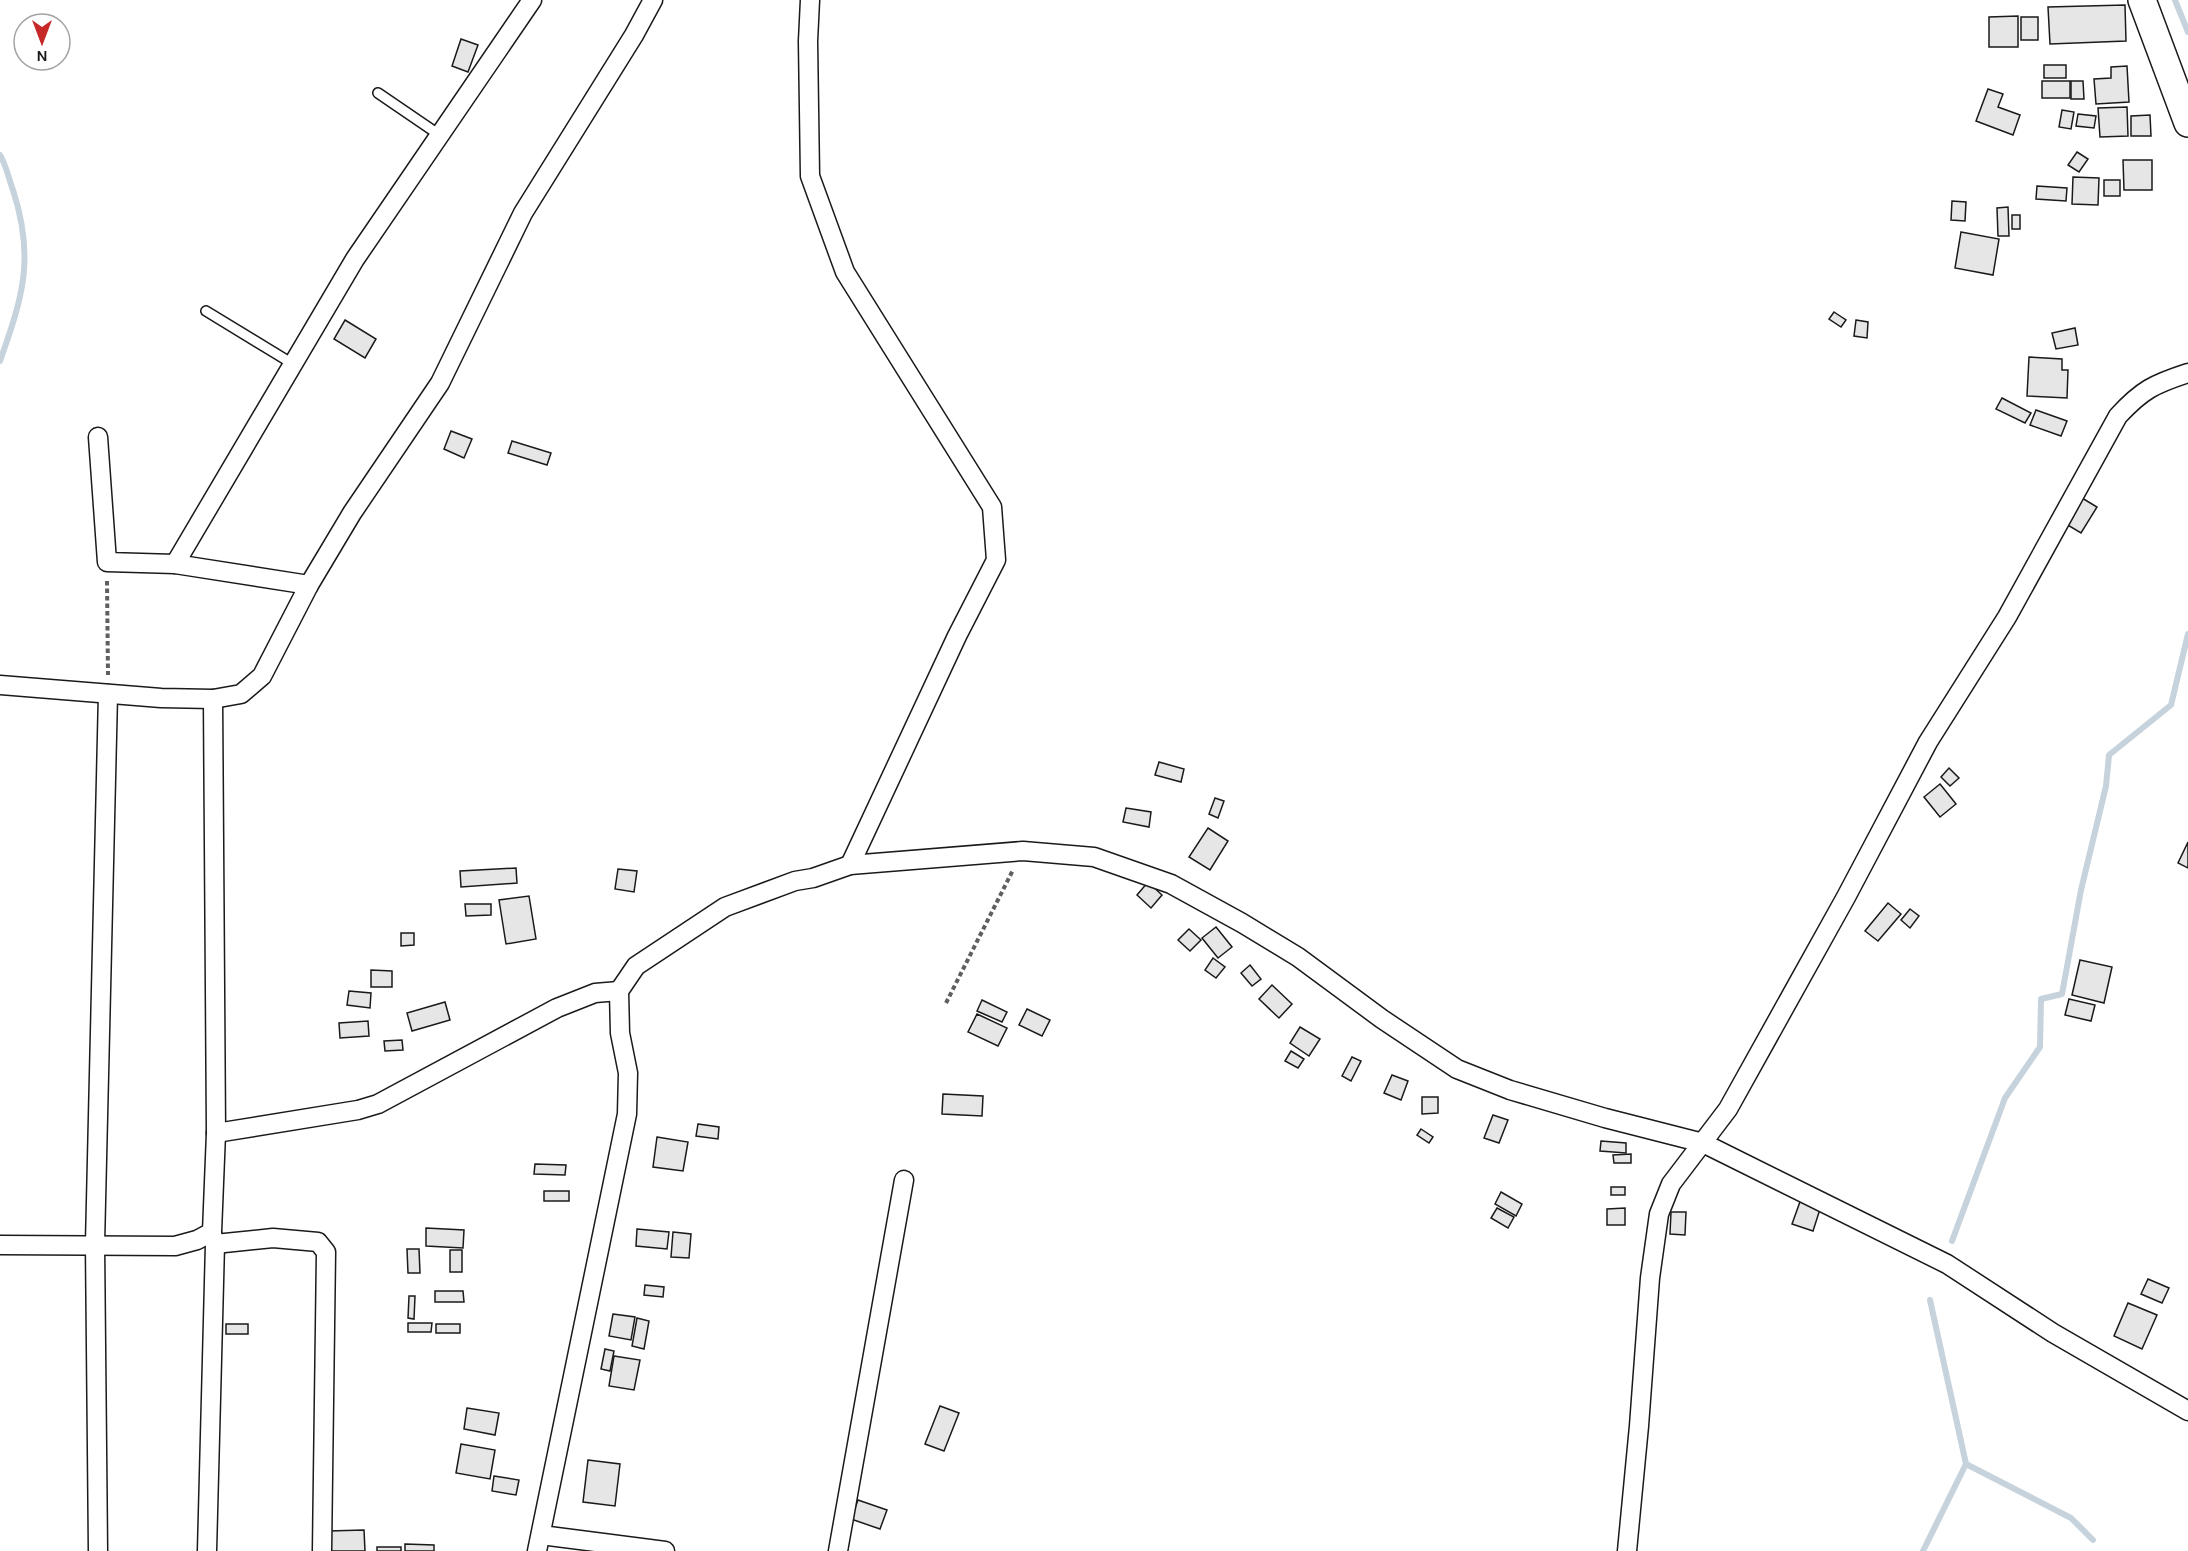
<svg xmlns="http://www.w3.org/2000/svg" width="2188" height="1551" font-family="Karla,sans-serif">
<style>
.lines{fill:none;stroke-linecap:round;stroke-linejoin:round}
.stream{stroke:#c6d2dc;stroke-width:6}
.building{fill:#e6e6e6;stroke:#1a1a1a;stroke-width:1.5}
.lane-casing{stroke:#1a1a1a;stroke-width:12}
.street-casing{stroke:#1a1a1a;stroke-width:21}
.secondary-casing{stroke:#1a1a1a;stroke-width:30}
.path{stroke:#5f5f5f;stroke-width:4;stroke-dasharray:4.5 3;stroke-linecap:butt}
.lane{stroke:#fff;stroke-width:9}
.street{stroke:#fff;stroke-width:18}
.secondary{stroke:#fff;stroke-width:27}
</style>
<rect width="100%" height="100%" fill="#fff"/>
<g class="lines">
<g class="stream">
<path d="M2175 0 2188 32"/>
<path d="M0 155C6 165 9 179 13 190 35 258 23 296 0 361"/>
<path d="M1952 1241 2005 1098 2040 1047 2041 999 2062 994 2081 890 2106 786 2109 755 2171 705 2188 634"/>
<path d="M1930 1300 1966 1464 2071 1518 2093 1540"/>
<path d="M1923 1551 1966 1464"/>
</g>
</g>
<g class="building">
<path d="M2125 5 2126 41 2050 44 2048 7Z"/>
<path d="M2018 16V47H1989V17Z"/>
<rect x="2021" y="17" width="17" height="23"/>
<path d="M461 39 478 45 468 72 452 66Z"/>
<rect x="2044" y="65" width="22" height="13"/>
<path d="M2127 66 2129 102 2096 104 2094 79 2111 78V67Z"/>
<rect x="2042" y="81" width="28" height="17"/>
<path d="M2071 81H2083L2084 99H2071Z"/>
<path d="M1988 89 2003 94 1998 107 2020 115 2013 135 1976 121Z"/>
<path d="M2127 107 2128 136 2100 137 2098 108Z"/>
<path d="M2062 110 2074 112 2071 129 2059 127Z"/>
<path d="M2078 114 2096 116 2094 128 2076 126Z"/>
<path d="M2150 115 2151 136H2131V116Z"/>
<path d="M2077 152 2088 159 2079 172 2068 165Z"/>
<path d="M2123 160H2152V190H2124Z"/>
<path d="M2073 177 2099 178 2098 205 2072 204Z"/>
<rect x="2104" y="180" width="16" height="16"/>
<path d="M2037 186 2067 188 2066 201 2036 199Z"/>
<path d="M1952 201 1966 202 1965 221 1951 220Z"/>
<path d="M2008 207 2009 236H1998L1997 208Z"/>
<rect x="2012" y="215" width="8" height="14"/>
<path d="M1961 232 1999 239 1993 275 1955 268Z"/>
<path d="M1834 312 1846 320 1841 327 1829 319Z"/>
<path d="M345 320 376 339 365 358 334 339Z"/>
<path d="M1856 320 1868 322 1867 338 1854 336Z"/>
<path d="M2075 328 2078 345 2056 349 2052 333Z"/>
<path d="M2029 357 2062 359V370H2068L2067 398 2027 396Z"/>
<path d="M2002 398 2031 413 2025 423 1996 409Z"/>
<path d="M2036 410 2067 421 2061 436 2030 425Z"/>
<path d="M451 431 472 439 464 458 444 449Z"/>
<path d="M512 441 551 453 547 465 508 453Z"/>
<path d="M2077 495 2097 507 2081 533 2061 521Z"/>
<path d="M1159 762 1184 769 1181 782 1155 775Z"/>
<path d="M1949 768 1959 778 1950 786 1941 777Z"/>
<path d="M1940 784 1956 804 1940 817 1924 797Z"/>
<path d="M1215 798 1224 801 1218 818 1209 814Z"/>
<path d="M1126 808 1151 812 1149 827 1123 822Z"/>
<path d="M1208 828 1228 841 1210 870 1189 857Z"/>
<path d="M2188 842V868L2178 863Z"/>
<path d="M516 868 517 883 461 887 460 871Z"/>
<path d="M618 869 637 871 634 892 615 889Z"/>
<path d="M1148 882 1162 895 1151 908 1137 895Z"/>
<path d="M529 896 536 939 506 944 499 900Z"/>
<path d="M1888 903 1901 914 1878 941 1865 931Z"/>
<path d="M465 904H491V915L466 916Z"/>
<path d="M1910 909 1919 916 1910 928 1901 920Z"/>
<path d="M1216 927 1232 947 1218 958 1202 938Z"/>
<path d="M1189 929 1201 940 1190 951 1178 940Z"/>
<path d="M401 933H414V945L401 946Z"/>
<path d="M1213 958 1225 967 1216 978 1205 970Z"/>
<path d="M2080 960 2112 967 2104 1003 2072 995Z"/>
<path d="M1250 965 1261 979 1252 986 1241 973Z"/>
<path d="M371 970 392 971V987H371Z"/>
<path d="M1272 985 1292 1004 1279 1018 1259 999Z"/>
<path d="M349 991 371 993 370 1008 347 1005Z"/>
<path d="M2069 999 2095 1005 2091 1021 2065 1015Z"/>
<path d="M982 1000 1007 1012 1002 1022 977 1011Z"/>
<path d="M445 1002 450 1020 412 1031 407 1013Z"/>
<path d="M1027 1009 1050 1020 1042 1036 1019 1025Z"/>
<path d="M977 1014 1007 1028 998 1046 968 1032Z"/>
<path d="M368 1021 369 1036 340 1038 339 1023Z"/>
<path d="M1300 1027 1320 1039 1309 1056 1290 1043Z"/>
<path d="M402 1040 403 1050 385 1051 384 1041Z"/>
<path d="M1291 1051 1304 1059 1298 1068 1285 1061Z"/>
<path d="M1352 1057 1361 1061 1351 1081 1342 1076Z"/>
<path d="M1392 1075 1408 1081 1401 1100 1384 1093Z"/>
<path d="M943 1094 983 1096 982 1116 942 1114Z"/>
<path d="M1422 1097H1438V1113L1422 1114Z"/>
<path d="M1493 1115 1508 1120 1499 1143 1484 1138Z"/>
<path d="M698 1124 719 1127 718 1139 696 1136Z"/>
<path d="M1421 1129 1433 1137 1429 1143 1417 1135Z"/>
<path d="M657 1137 688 1142 683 1171 653 1167Z"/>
<path d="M1601 1141 1626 1143V1153L1600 1151Z"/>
<path d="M1631 1154V1163H1614L1613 1155Z"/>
<path d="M535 1164 566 1165 565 1175 534 1174Z"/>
<rect x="1611" y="1187" width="14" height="8"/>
<rect x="544" y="1191" width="25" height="10"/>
<path d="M1501 1192 1522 1204 1516 1216 1495 1204Z"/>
<path d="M1801 1199 1821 1206 1813 1231 1792 1224Z"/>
<path d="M1497 1208 1514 1217 1508 1228 1491 1218Z"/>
<path d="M1625 1208V1225H1607V1209Z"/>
<path d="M1671 1212H1686L1685 1235 1670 1234Z"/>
<path d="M426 1228 464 1230 463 1248 426 1246Z"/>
<path d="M637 1229 669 1232 667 1249 636 1246Z"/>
<path d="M673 1232 691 1234 689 1258 671 1257Z"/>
<path d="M407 1249H419L420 1273H408Z"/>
<rect x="450" y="1250" width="12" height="22"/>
<path d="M2148 1279 2169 1288 2162 1303 2141 1294Z"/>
<path d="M645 1285 664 1287 663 1297 644 1295Z"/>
<path d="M435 1291H463L464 1302H435Z"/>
<path d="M409 1296H415L414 1319 408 1318Z"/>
<path d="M2128 1303 2157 1315 2142 1349 2114 1336Z"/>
<path d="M613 1314 635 1317 631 1340 609 1336Z"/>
<path d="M637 1318 649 1321 644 1349 632 1346Z"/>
<path d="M408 1323H432L431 1332H408Z"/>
<rect x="226" y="1324" width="22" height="10"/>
<rect x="436" y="1324" width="24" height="9"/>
<path d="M605 1349 614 1351 610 1371 601 1369Z"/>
<path d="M614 1356 640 1360 634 1390 609 1386Z"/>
<path d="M940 1406 959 1413 944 1451 925 1444Z"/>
<path d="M467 1408 499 1413 495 1435 464 1429Z"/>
<path d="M461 1444 495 1450 490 1479 456 1473Z"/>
<path d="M588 1460 620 1464 615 1506 583 1502Z"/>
<path d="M494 1476 519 1480 516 1495 492 1491Z"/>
<path d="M858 1500 887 1510 880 1529 851 1519Z"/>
<path d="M364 1530 365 1551H328V1531Z"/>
<path d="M405 1544 434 1545V1551H405Z"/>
<rect x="377" y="1547" width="24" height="4"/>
</g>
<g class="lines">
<defs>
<g id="lane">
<path d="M378 93 441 136"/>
<path d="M206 311 293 364"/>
</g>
<g id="street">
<path d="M810 0 808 41 810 176 845 272 992 507 996 560 957 636 850 865"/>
<path d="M98 437 107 562 175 564 355 259 532 0"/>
<path d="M175 564 309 585"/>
<path d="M0 685 161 698 213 699 241 694 262 676 309 585 352 513 440 383 523 213 634 35 653 0"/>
<path d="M216 1133 358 1110 378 1104 557 1008 595 993 619 991"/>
<path d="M215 1244 273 1238 318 1242 326 1252 322 1551"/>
<path d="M0 1245 175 1246 197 1240 212 1232 216 1133 213 699"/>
<path d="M541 1535 665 1551"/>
<path d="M98 1551 95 1244 108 694"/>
<path d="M207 1551 215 1244 212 1234"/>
<path d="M537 1551 627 1114 628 1073 620 1033 619 991 636 966 725 907 795 881 813 878 850 865 1023 851 1094 857 1171 884 1242 923 1298 957 1382 1019 1457 1069 1510 1090 1605 1118 1703 1143 1947 1264 2053 1333 2188 1411"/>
<path d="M838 1551 904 1180"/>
<path d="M1627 1551 1639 1426 1650 1278 1659 1214 1671 1184 1728 1109 1846 897 1928 742 2007 617 2118 416C2142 390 2154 384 2188 373"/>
</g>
<path id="secondary" d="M2142 0 2188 123"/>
</defs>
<use href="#lane" class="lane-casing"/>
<use href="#street" class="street-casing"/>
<use href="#secondary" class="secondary-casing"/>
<g class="path">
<path d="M107 581 108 675"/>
<path d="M946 1003 1013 870"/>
</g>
<use href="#lane" class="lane"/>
<use href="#street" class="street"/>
<use href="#secondary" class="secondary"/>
</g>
<g transform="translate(42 42) rotate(180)"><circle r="28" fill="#ffffff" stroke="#a3a3a3" stroke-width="1.5"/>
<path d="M0-4.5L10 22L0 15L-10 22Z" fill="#c62828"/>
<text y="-9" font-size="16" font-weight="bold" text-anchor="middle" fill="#1a1a1a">N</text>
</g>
</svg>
